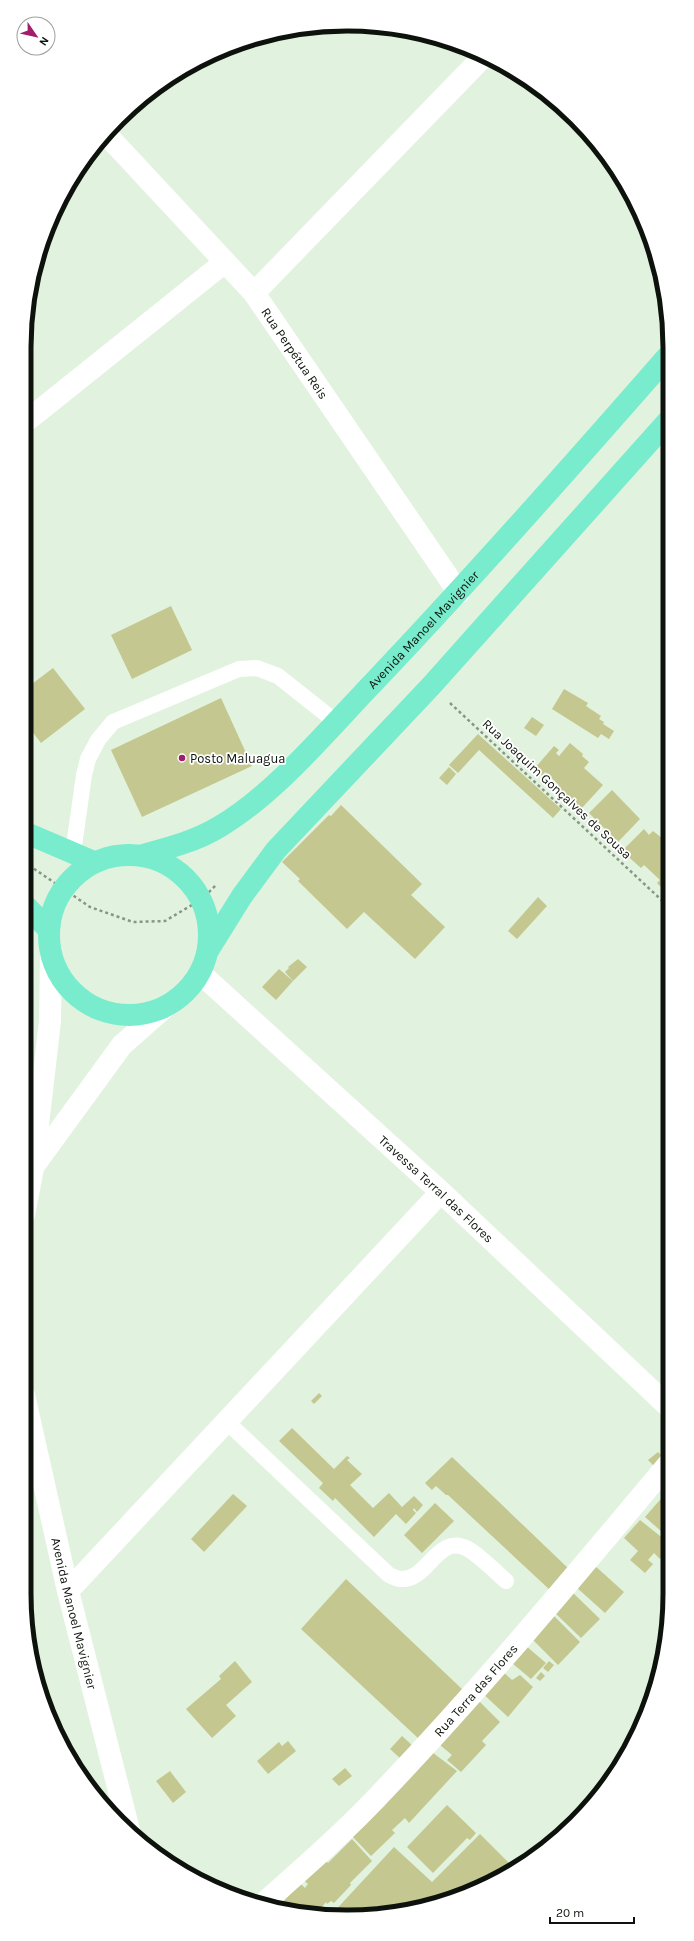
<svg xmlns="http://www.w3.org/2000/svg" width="694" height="1941" font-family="Karla,sans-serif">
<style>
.building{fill:#c4c78f}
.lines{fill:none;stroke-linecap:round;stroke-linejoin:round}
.path{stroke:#899686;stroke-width:2.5;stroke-dasharray:3 3;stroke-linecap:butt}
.service{stroke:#fff;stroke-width:16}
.minor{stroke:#fff;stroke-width:22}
.tertiary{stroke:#fff;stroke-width:22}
.trunk{stroke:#78eccc;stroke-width:22}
.poi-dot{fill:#a31e6a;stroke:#fff;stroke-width:1.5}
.labels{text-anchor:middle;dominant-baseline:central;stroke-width:3.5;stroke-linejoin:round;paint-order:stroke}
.street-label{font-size:13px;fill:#0d130c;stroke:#fff}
.poi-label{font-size:13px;fill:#0d130c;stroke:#fff;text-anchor:start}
.rim{fill:none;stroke:#0d130c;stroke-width:5}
</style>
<rect width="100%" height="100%" fill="#e1f3de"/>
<g class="building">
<path d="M171 606 192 650 132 679 111 635Z"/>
<path d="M53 668 85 709 41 743 24 721V690Z"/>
<path d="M564 689 588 703 586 706 601 716 599 719 604 722 603 724 614 731 609 739 601 734 598 738 552 709Z"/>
<path d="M221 698 252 766 142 817 111 750Z"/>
<path d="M532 717 544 725 536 736 524 728Z"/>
<path d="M478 734 561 809 553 818 479 750 458 773 449 765Z"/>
<path d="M570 743 583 754 582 756 589 762 584 768 603 785 581 809 557 787 559 785 545 772 542 776 535 768 554 746 559 750 556 753 559 756Z"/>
<path d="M449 767 456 774 447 785 439 778Z"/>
<path d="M612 790 640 819 618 842 589 813Z"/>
<path d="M341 805 422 884 411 895 445 927 415 959 364 912 347 929 298 881 300 879 282 862 329 815 331 816Z"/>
<path d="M644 829 649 835 653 831 667 842 668 841V894L657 883 660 880 644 865 641 868 622 851Z"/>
<path d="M538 897 547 906 517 939 508 931Z"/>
<path d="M298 959 307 967 293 981 285 972 289 968 288 967Z"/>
<path d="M279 969 293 981 276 1000 262 987Z"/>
<path d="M319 1393 322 1396 314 1404 311 1401Z"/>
<path d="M292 1428 334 1469 347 1456 350 1458 347 1460 362 1474 350 1485 373 1508 389 1493 402 1507 414 1496 423 1505 417 1512 414 1508 413 1510 416 1513 406 1524 396 1514 374 1537 335 1498 333 1501 319 1488 323 1483 279 1441Z"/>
<path d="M658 1452 661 1455 663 1453 666 1457 656 1468 648 1460Z"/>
<path d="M452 1457 570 1570 551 1591 448 1495H446L436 1486 432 1490 425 1483Z"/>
<path d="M670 1486V1539L645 1517 666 1493 664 1492Z"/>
<path d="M233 1494 247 1506 204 1552 191 1539Z"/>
<path d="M435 1503 454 1521 422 1553 404 1535Z"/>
<path d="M640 1520 670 1544V1548L660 1559 654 1553 648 1560 653 1564 645 1573 630 1560 638 1551 624 1538Z"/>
<path d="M594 1565 624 1592 605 1613 575 1586Z"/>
<path d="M346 1579 463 1690 419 1739 301 1629Z"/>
<path d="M571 1591 600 1619 581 1638 553 1611Z"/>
<path d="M551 1613 580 1642 558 1665 530 1637Z"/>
<path d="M526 1646 546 1663 531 1679 512 1663Z"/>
<path d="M235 1661 252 1682 226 1705 236 1716 212 1738 186 1709 221 1679 219 1676Z"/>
<path d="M549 1661 554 1665 548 1672 543 1668Z"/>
<path d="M500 1669 512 1680 520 1675 533 1687 508 1717 480 1691Z"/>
<path d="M541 1672 545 1676 540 1681 536 1678Z"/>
<path d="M478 1700 500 1722 482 1741 486 1745 461 1772 447 1760 452 1755 440 1745Z"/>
<path d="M402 1736 413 1746 401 1759 390 1749Z"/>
<path d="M288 1741 296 1751 268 1774 257 1761 279 1742 282 1746Z"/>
<path d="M428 1749 457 1771 409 1823 405 1818 392 1830 395 1833 371 1856 350 1834Z"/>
<path d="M345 1768 352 1776 339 1786 332 1779Z"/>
<path d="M170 1771 186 1792 173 1803 156 1781Z"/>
<path d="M447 1805 476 1833 470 1840 467 1838 433 1873 407 1847Z"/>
<path d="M480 1834 514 1868 430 1906 368 1916 331 1915 394 1847 432 1882Z"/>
<path d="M352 1839 372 1861 350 1883 351 1885 334 1903 331 1901 327 1904 326 1902 315 1915 305 1914 281 1907 284 1903 283 1902 300 1883 305 1888 308 1884 300 1877 320 1856 328 1863Z"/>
</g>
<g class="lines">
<g class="path">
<path d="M450 703 669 907"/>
<path d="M24 862 90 907 133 922 165 921 202 899 217 884"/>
</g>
<g class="service">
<path d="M73 853 84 775 88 759 98 740 113 722 239 669 257 668 278 676 336 722"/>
<path d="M226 1421 389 1575C392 1576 397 1579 401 1579 428 1581 438 1532 468 1549 480 1556 495 1571 506 1581"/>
</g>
<g class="minor">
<path id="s1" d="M106 134 254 293 459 593"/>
<path d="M254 293 483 57"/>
<path d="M24 423 225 262"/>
<path id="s2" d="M200 973 441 1192 670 1408"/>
<path d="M68 1591 441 1192"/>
<path id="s3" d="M265 1902C307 1865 348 1829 386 1788 485 1684 577 1573 670 1462"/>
</g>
<g class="tertiary">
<path d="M33 1167 122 1045 164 1008"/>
<path d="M24 1215 33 1168 50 1021 51 957"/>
<path id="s4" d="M24 1395 68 1591 129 1830"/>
</g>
<g class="trunk">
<path d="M24 832 94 862"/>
<circle cx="129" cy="935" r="80"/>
<path id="s5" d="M143 855C169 848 196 841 219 827 275 794 327 731 372 684 473 578 570 468 667 357"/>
<path d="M24 904 49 930"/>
<path d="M209 949 242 896 276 850 431 686 667 422"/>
</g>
</g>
<circle class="poi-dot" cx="182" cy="758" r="4"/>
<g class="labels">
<g class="street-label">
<text stroke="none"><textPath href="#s1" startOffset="290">Rua Perpétua Reis</textPath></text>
<text stroke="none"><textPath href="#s5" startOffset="366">Avenida Manoel Mavignier</textPath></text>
<text transform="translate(557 789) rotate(43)">Rua Joaquim Gonçalves de Sousa</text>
<text stroke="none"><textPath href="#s2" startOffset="320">Travessa Terral das Flores</textPath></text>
<text stroke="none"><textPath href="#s4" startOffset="224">Avenida Manoel Mavignier</textPath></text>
<text stroke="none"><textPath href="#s3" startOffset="299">Rua Terra das Flores</textPath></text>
</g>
<g class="poi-label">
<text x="190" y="758">Posto Maluagua</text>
</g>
</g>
<path d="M0 0H694V1941H0ZM347 31H347A316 316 0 0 1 663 347V1594A316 316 0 0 1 347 1910H347A316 316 0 0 1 31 1594V347A316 316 0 0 1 347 31Z" fill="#fff" fill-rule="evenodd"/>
<path class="rim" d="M347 31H347A316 316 0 0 1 663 347V1594A316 316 0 0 1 347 1910H347A316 316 0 0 1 31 1594V347A316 316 0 0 1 347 31Z"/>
<g transform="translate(36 36) rotate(124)"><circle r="19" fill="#ffffff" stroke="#9ea19e"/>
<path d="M0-3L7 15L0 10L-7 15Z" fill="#a31e6a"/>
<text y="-6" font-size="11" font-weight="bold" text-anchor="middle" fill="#0d130c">N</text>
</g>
<path d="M550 1917v6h84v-6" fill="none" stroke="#0d130c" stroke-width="2"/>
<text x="556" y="1917" font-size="12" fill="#0d130c" stroke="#ffffff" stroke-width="3" paint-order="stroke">20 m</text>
</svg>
